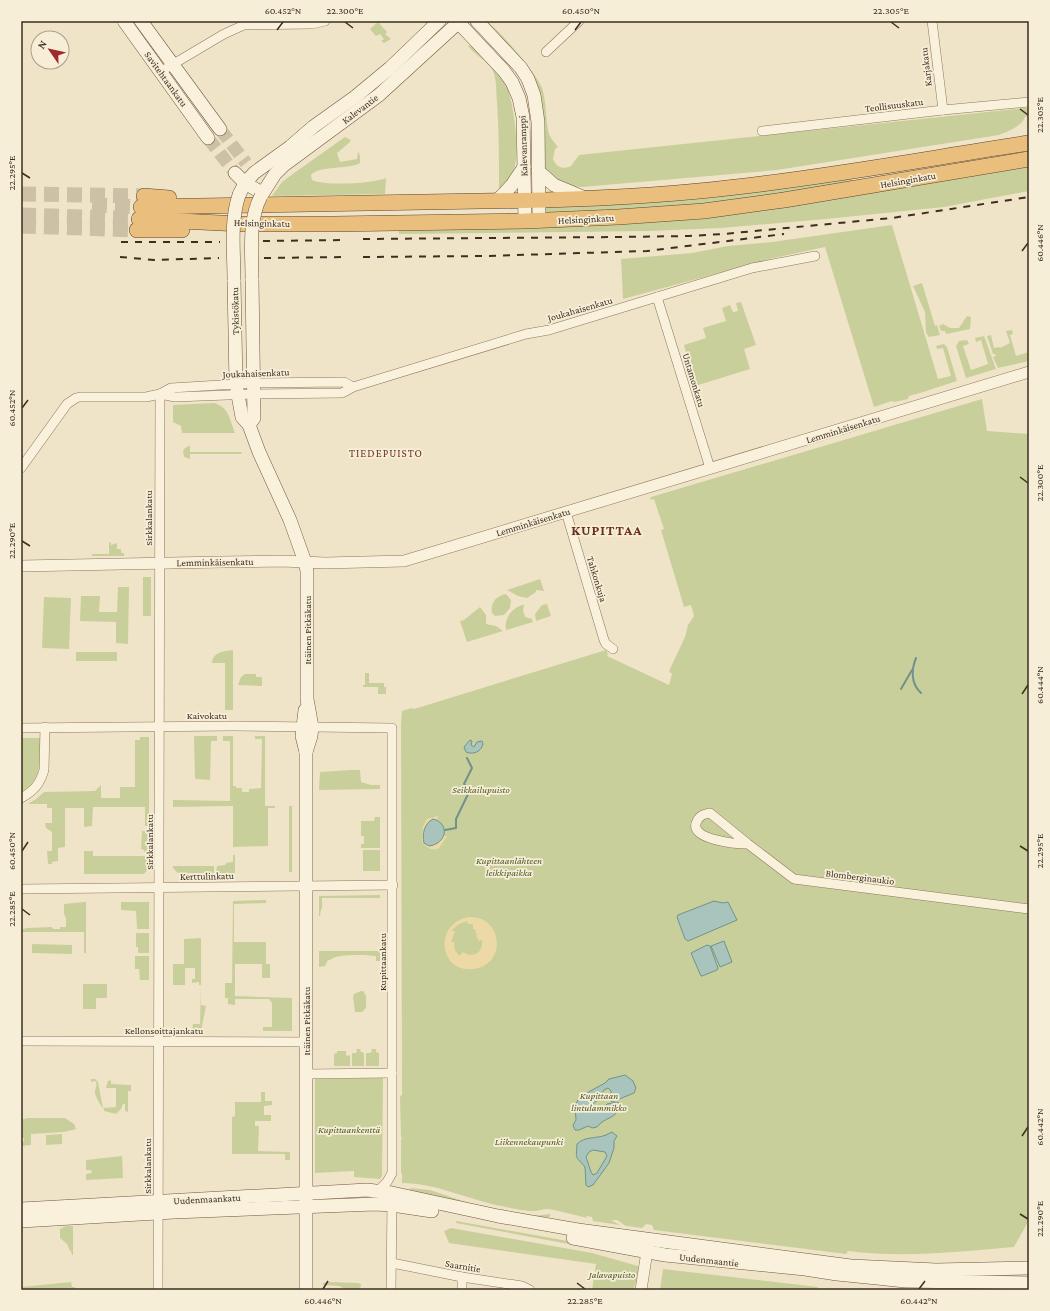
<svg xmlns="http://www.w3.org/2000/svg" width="1050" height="1311" font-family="'Crimson Pro',serif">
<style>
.green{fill:#c9cf9b}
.sand{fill:#ecd9a5;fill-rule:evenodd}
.water{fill:#a9c4bc;stroke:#6f938a;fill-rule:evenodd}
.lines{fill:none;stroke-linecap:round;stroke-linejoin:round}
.stream{stroke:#6f938a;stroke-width:2}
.secondary-tunnel{stroke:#ccc0a6;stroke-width:13;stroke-dasharray:13 6;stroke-linecap:butt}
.trunk-tunnel{stroke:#ccc0a6;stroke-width:15;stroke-dasharray:15 8;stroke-linecap:butt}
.minor-casing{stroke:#8d765c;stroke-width:10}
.tertiary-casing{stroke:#8d765c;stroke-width:12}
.secondary-casing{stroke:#6f573f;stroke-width:14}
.trunk-casing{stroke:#5b4430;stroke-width:16}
.minor{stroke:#faf1dc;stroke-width:9}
.tertiary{stroke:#faf1dc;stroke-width:11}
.secondary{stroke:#faf1dc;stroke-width:13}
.trunk{stroke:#eabe7c;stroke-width:15}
.rail{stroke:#3d2e20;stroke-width:2;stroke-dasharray:7 7;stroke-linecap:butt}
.secondary-bridge-casing{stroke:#6f573f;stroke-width:14;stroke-linecap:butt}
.secondary-bridge{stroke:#faf1dc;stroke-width:13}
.ticks{fill:none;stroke:#3d2e20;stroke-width:1.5}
.labels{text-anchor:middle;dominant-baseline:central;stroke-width:3.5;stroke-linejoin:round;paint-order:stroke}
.street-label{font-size:10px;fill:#3d2e20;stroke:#f7eed8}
.park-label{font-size:10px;font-style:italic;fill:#4d5a26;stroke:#f7eed8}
.neighbourhood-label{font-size:11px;letter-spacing:1px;fill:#6b2e1e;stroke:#f7eed8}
.district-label{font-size:14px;font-weight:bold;letter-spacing:1px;fill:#6b2e1e;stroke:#f7eed8}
.neatline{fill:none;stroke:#3d2e20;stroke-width:1.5}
.ticks-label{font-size:10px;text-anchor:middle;fill:#3d2e20}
</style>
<rect width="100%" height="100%" fill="#f0e4c8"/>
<g class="green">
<path d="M378 22 387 32 385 34 391 39 384 43 381 41 384 39 380 34 376 36 370 29Z"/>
<path d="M489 23C501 32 537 74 542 88 547 103 545 119 549 134 551 139 555 143 558 147L555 149 553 159C556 167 563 170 571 166L579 155 1024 108H1029V116L1025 117C1021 127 1009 131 999 135L777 170 582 187 565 186 544 168 542 108 487 24Z"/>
<path d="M468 45C479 49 503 77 507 87 514 104 520 153 514 169 511 177 506 184 499 189 499 160 499 131 497 102 496 92 497 81 493 71 488 60 471 53 468 45Z"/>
<path d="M345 137 351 140 349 143 337 153 340 162 357 159 358 151 360 156V163C349 170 319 165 311 175L312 180C326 186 371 184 386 178L385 194 272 196 282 182 290 176Z"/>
<path d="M1029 165V191L944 207 826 219 721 228 649 231 399 234 398 228 517 227Z"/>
<path d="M852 178V183L776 196 654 209 548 213 542 210 541 207Z"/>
<path d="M892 225 938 379 951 376 943 348 937 349 936 346 944 344 947 347 957 381 920 393 909 396 908 399 895 402 892 401 874 407 825 247 774 258 623 299 621 259 692 253 728 246 772 242Z"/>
<path d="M922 283 935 326 937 325 940 335 929 337 926 333 925 312 913 286Z"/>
<path d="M741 302 756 345 744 349 750 369 695 386 684 345 706 338 703 328 726 321 722 308 730 305 733 312 738 311 736 303Z"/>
<path d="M967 316 971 317 970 329 946 334 945 331H941L939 326 943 324 950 328H959Z"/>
<path d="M1012 330 1013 334 1010 335 1016 356 1029 352V361L998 368 993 357 996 356 995 354H993L987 336 991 335 994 348 999 347 1000 348 1010 343 1006 331Z"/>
<path d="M984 336 996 369 966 378 956 346 959 341 967 340 969 344 963 346 971 370 988 364 981 340 976 342 975 338Z"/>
<path d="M982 399 987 431 1029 434V1220L1014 1247C958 1252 903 1258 848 1251L846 1254 654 1230 652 1225 646 1224 642 1228 626 1226 617 1220H611L620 1225 593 1221 592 1217 586 1216 587 1218C574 1215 561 1211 548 1209 543 1209 538 1211 533 1211 523 1211 506 1207 496 1205 464 1198 435 1183 402 1183V1174L401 1173V1141L402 1137H401L400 1096 402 1095 401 724 402 711 412 708 414 709 606 650 608 654 607 656 669 685 672 674 669 671 685 637 688 625 694 616 691 605 684 607 661 530 664 529 654 499 650 500 651 497Z"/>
<path d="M214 403C229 407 230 420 235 433H182L181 426 173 422V405Z"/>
<path d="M189 446H190V452H242L241 454H190V459L184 457 183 451 185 448Z"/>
<path d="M109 542 111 543V545L117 543V549H121V553H124V556H92V554H109Z"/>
<rect x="143" y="577" width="8" height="39"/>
<path d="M540 579 544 591 536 590V592L527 598 518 596 507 590Z"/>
<path d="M118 587H129L128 644 116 643V622L80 621 81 596H100L99 612H117Z"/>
<path d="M506 594 511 600 510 608 504 615 495 616 492 613C490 603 496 596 506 594Z"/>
<path d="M44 597 71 598 69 649 42 648Z"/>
<path d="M547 604 551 616 536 621 535 614 542 605Z"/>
<path d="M522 605H524L523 610 525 617 532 619 533 622 506 630C504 619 511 609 522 605Z"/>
<path d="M480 607 486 615V624L496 626 503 631 467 642 460 621 464 620Z"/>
<path d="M233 650V710H225V663H212C213 652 224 651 233 650Z"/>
<rect x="76" y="652" width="41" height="9"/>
<path d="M365 673H369V683H384V687H386V694H378V687H363V685H365Z"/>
<path d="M245 674H256V677H262V686L238 685 241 677Z"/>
<path d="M194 736H217V741H211L210 780 197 779 195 778Z"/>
<path d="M223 736H233V786H236V788H242V792H249V789L261 788 262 739H255V736H265V806H275V808H268V846L233 847V806L173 807V800L230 801V741H223Z"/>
<path d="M140 737H149V826H145V807H93L92 826 84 827V808H65V847L58 848V861L52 862V864H48L47 851H52V832L46 828 45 823H52V808H47V804H28L36 799 44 792 95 791 101 785V798H120V787H135V740H140Z"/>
<path d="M21 738H40C40 760 43 781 21 792Z"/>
<path d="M350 770H360L361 782 371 785H380V789L319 790 320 772Z"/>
<rect x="289" y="806" width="3" height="66"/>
<path d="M375 817H380V848H361V844H364V836H361V821H374Z"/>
<path d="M142 831H149V853H145L144 850 141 849Z"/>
<rect x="363" y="850" width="17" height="21"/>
<path d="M84 851H93V856H149V868L144 874H84Z"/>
<path d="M233 855H235V873H216L217 866 225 865 226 863 233 862Z"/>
<path d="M173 866H214V873H178L173 868Z"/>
<path d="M380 895V898H322V909H321L320 916H319V896Z"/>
<path d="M266 900V903L234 904V942H266V964H270V978H262V964H235V996L292 998V1031H263V1027H272V1003L269 999H235V1005L228 1004V998H225V983H232L233 901Z"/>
<path d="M84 902H86V953H84V932H21V930L26 928 52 927 53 929H60V927H66V918L64 914V904Z"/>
<path d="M121 902H149V929H137L136 911 121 910Z"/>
<path d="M136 933H149V953H138V947H136Z"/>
<path d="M201 938V1005L206 1006 201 1031H192L193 1024H200L201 985H199V982L192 983V979H195V968H185V985H173V964H184V939Z"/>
<path d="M32 944 72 945V954L32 953Z"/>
<path d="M319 951H380V961H376V956C365 955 338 953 330 960H328L325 966 319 967Z"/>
<path d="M135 956H149V980H140L139 969H135Z"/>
<path d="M83 984H107V998H96V1009H83Z"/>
<path d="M361 991H363L366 996V1008L362 1012H355L353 997 354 994Z"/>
<path d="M356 1049H361L360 1051 364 1053V1066H352V1053H356L357 1050Z"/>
<path d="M371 1049H376V1052L379 1053V1066H366V1053H370L372 1051Z"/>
<path d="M337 1051H346V1055L348 1056 350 1055V1066H334V1054L337 1053Z"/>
<path d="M383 1078 382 1176 380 1179 354 1177V1171L315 1173V1079Z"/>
<path d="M91 1079H95L98 1082 103 1108 116 1107V1088H106L108 1081 111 1080V1084L131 1085V1091H128V1112L125 1111V1104H123L121 1109 116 1114 104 1111V1109C102 1108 94 1095 95 1091 96 1087 97 1086 96 1081L91 1082Z"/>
<path d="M261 1092H265V1101H272V1105L264 1106V1115H271V1121H255V1126H259L258 1151 290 1152V1160H285V1154H232V1117L235 1116V1102H261Z"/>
<path d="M27 1118H65L74 1124 76 1129 64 1132 31 1134V1145L22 1146V1142L24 1141V1138H21V1120Z"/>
<path d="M62 1134V1144L46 1145V1135Z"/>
<path d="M122 1156 123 1178 86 1180V1174L92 1173 91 1170H86V1160Z"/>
<path d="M410 1188 430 1190 478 1206 533 1216 550 1214V1217H531L409 1192Z"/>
<path d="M456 1221 623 1251 622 1254 456 1223Z"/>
<path d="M66 1226H73V1255H72L71 1251H70L67 1244 60 1238V1229Z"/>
<path d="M451 1228 592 1253 638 1266 639 1275 633 1290H592L596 1264 449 1243 444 1231Z"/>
<path d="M663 1269 818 1287V1290H660Z"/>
<path d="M71 1282 72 1287H75V1290H21V1287Z"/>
<path d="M329 1282 358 1283 361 1284 360 1290H347L339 1286 323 1285V1283Z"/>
</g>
<g class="sand">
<path d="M438 816 437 820 433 819 428 822 424 829 435 845 443 836H447L439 848C431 852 426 847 422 841L423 826 427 819Z"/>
<path d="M469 917C504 916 507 966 473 969 439 973 433 923 469 917ZM467 921 468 924H473V929L476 930 475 932 477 934 476 936 479 941 482 940C484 952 473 959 463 952L459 956 455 950 454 942H451L455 932 452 930 459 924Z"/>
</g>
<g class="water">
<path d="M470 740 472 741 471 745 474 747 477 742 482 741 483 744C481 752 473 755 466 752L464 747Z"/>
<path d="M433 819C451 824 446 844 429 846L424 843C422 834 424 824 433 819Z"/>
<path d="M714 901 723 903 728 902 737 920 688 941 685 939 677 917 678 915Z"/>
<path d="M724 941 732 962 720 967 711 946Z"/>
<path d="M707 945 710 946 718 968 717 970 702 976H701L691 953Z"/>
<path d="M625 1075 633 1081 636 1088 634 1093 612 1102 611 1101V1091L608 1088 604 1090 599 1099 592 1105V1108L595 1111H600L607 1104 618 1102 620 1106C617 1119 604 1117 597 1127L592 1128 588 1126 579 1130H575L573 1125 576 1120 575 1106 578 1100 585 1094 605 1083 609 1079Z"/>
<path d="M612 1132 617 1136 614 1141V1148L609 1163 593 1185 588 1187 586 1185 585 1167C575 1155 576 1161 577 1144 585 1136 596 1139 606 1135 608 1134 610 1133 612 1132ZM593 1150 605 1152 607 1156 597 1173 593 1175 591 1172 586 1157 589 1152Z"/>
</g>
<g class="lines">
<g class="stream">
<path d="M916 658C911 670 911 684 921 693"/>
<path d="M901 689 912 670"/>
<path d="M445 830 456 828V819L470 790 464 784 472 768 467 758"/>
</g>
<g class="secondary-tunnel">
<path d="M220 129 246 163"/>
<path d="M208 138 235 173"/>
</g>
<g class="trunk-tunnel">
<path d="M21 194 144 196"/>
<path d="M92 205 141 207"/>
<path d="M21 215 139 219"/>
<path d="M21 226 137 230"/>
</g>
<defs>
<g id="minor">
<path d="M932 21 943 110"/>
<path d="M546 52 579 21"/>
<path d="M160 72 224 34 244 25 312 24 325 21"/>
<path d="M762 131 943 110 1029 102"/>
<path d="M657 297 710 468"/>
<path d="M160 394 175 397 253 394 342 393 353 387 526 334 549 330 752 268 815 256"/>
<path d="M21 468 67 404 76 398 80 397H146L160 394 171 388 253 383 344 382 353 387"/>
<path d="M566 512 604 640 606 644 613 649"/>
<path d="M21 728 233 726 392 728V1173L387 1182 378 1191"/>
<path d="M21 798C34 791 40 784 44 770L45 727"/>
<path d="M748 844C738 844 687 840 697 821 700 815 704 814 710 813L748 844 794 879 1029 909"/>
<path d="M21 889 393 885"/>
<path d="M21 1041 306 1042"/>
<path d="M306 1074 392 1073"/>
<path d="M392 1263 462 1277 522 1286 530 1290"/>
<path d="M158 1290 160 394"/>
<path d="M391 1290 392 1201"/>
<path d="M462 1290V1277"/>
</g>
<g id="tertiary">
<path d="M21 566 221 562 283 561 325 563 404 561 1029 372"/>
<path d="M641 1290 648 1245"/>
</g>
<g id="secondary">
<path d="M124 21 208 138"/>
<path d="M141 21 220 129"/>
<path d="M457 21 504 71 512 82 519 98 523 117 525 221"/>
<path d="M477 21 521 68 528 79 534 95 538 122 539 221"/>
<path d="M538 171 554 185 585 198"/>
<path d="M235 173 245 183 262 193"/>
<path d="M239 195 245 183 254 173 290 147 313 127 355 97 390 68 439 21"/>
<path d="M261 196 275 174 284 165 379 95 460 21"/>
<path d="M497 201 512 185 524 167"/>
<path d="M234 280 236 384 242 417 249 425 259 452 290 520 305 562 307 571V699L312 727 311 736 306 752V1290"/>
<path d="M249 425 254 418 252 279"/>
<path d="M305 710 302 736 306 752"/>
<path d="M21 1209 367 1190 392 1193 498 1216 578 1230 851 1266 936 1270 1029 1268"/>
<path d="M21 1221 174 1212 375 1204 392 1205 432 1211"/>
<path d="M573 1238 665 1255 805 1269 837 1274 877 1278 905 1281 1029 1283"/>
</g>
<g id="trunk">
<path d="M144 196 169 198"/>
<path d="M141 207 545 200C609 198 672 195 736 187 834 176 931 158 1029 143"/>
<path d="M139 219 241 224H334L525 221 618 217 704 211 784 200 1029 159"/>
<path d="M137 230H182"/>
</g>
</defs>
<use href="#minor" class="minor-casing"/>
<use href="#tertiary" class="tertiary-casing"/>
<use href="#secondary" class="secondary-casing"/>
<use href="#trunk" class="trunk-casing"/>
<use href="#minor" class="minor"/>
<use href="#tertiary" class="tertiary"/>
<use href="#secondary" class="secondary"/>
<use href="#trunk" class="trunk"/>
<g class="rail">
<path d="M363 239 618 237 689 236 723 234 892 218 1029 197"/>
<path d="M263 241 345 240"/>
<path d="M121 242H220"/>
<path d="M120 257 154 260 219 258"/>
<path d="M363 257 486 256 647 251 784 234"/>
<path d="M264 258 345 257"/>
</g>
<defs>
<g id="secondary-bridge">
<path d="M252 279C252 251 248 221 261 196"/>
<path d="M234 280C234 252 230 222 239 195"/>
</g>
</defs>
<use href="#secondary-bridge" class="secondary-bridge-casing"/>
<use href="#secondary-bridge" class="secondary-bridge"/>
</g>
<path class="ticks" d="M345 22 353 28M891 22 899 28M277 30 283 22M575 30 581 22M1020 109 1028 115M22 173 30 178M1022 251 1028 243M22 408 28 400M1020 477 1028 483M22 541 30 546M1022 694 1028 685M1020 846 1028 851M22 851 28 842M22 909 30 915M1022 1136 1028 1127M1020 1214 1028 1219M577 1283 585 1289M323 1289 328 1281M919 1289 925 1281"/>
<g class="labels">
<g class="street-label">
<text transform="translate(926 67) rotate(-97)">Karjakatu</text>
<text transform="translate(166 79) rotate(54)">Savitehtaankatu</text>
<text transform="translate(894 105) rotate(-7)">Teollisuuskatu</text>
<text transform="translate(360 109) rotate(-37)">Kalevantie</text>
<text transform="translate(523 146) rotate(-92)">Kalevanramppi</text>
<text transform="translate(908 180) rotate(-10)">Helsinginkatu</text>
<text transform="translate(586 219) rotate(-3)">Helsinginkatu</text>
<text transform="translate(262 223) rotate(1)">Helsinginkatu</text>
<text transform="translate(580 309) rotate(-16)">Joukahaisenkatu</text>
<text transform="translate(235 311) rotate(-91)">Tykistökatu</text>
<text transform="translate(256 373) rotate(-2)">Joukahaisenkatu</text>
<text transform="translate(694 380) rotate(73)">Untamonkatu</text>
<text transform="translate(843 429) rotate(-17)">Lemminkäisenkatu</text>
<text transform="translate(148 518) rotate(-90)">Sirkkalankatu</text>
<text transform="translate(533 522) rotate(-17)">Lemminkäisenkatu</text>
<text transform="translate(215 562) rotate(-1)">Lemminkäisenkatu</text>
<text transform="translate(597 579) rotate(73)">Tahkonkuja</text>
<text transform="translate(307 630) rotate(-90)">Itäinen Pitkäkatu</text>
<text x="207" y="715">Kaivokatu</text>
<text transform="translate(149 842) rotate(-90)">Sirkkalankatu</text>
<text transform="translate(207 876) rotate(-1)">Kerttulinkatu</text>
<text transform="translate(860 877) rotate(7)">Blomberginaukio</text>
<text transform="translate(382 962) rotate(-90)">Kupittaankatu</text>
<text transform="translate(306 1021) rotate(-90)">Itäinen Pitkäkatu</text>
<text x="164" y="1030">Kellonsoittajankatu</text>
<text transform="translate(147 1166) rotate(-90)">Sirkkalankatu</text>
<text transform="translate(207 1199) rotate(-3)">Uudenmaankatu</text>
<text transform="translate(709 1260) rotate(6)">Uudenmaantie</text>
<text transform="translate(463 1266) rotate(10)">Saarnitie</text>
</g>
<g class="park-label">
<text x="481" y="789">Seikkailupuisto</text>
<text x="509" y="860">Kupittaanlähteen<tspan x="509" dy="12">leikkipaikka</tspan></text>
<text x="599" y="1095">Kupittaan<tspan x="599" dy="12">lintulammikko</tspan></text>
<text x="349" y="1129">Kupittaankenttä</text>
<text x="529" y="1141">Liikennekaupunki</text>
<text x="612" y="1274">Jalavapuisto</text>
</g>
<g class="neighbourhood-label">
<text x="386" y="453">TIEDEPUISTO</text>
</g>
<g class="district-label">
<text x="607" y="530">KUPITTAA</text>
</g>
</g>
<rect width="1050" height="1311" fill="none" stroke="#f7eed8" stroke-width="44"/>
<g transform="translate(50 50) rotate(304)"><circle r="19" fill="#f7eed8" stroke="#ada18e"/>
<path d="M0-3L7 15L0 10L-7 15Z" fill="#9e2a2b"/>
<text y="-6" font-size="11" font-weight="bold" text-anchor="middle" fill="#3d2e20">N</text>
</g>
<rect x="22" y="22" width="1006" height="1267" class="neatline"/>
<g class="ticks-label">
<text x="283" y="14">60.452°N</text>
<text x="345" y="14">22.300°E</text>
<text x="581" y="14">60.450°N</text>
<text x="891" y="14">22.305°E</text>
<text transform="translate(1039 115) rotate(-90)" y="4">22.305°E</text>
<text transform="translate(11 173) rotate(-90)" y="4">22.295°E</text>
<text transform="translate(1039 243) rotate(-90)" y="4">60.446°N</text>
<text transform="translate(11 408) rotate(-90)" y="4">60.452°N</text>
<text transform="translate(1039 483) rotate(-90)" y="4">22.300°E</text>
<text transform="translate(11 541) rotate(-90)" y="4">22.290°E</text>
<text transform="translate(1039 685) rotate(-90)" y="4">60.444°N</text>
<text transform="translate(11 851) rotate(-90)" y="4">60.450°N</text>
<text transform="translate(1039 851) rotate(-90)" y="4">22.295°E</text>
<text transform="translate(11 909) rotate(-90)" y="4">22.285°E</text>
<text transform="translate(1039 1127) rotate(-90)" y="4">60.442°N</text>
<text transform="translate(1039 1219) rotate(-90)" y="4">22.290°E</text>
<text x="323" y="1304">60.446°N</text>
<text x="585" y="1304">22.285°E</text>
<text x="919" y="1304">60.442°N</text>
</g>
</svg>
